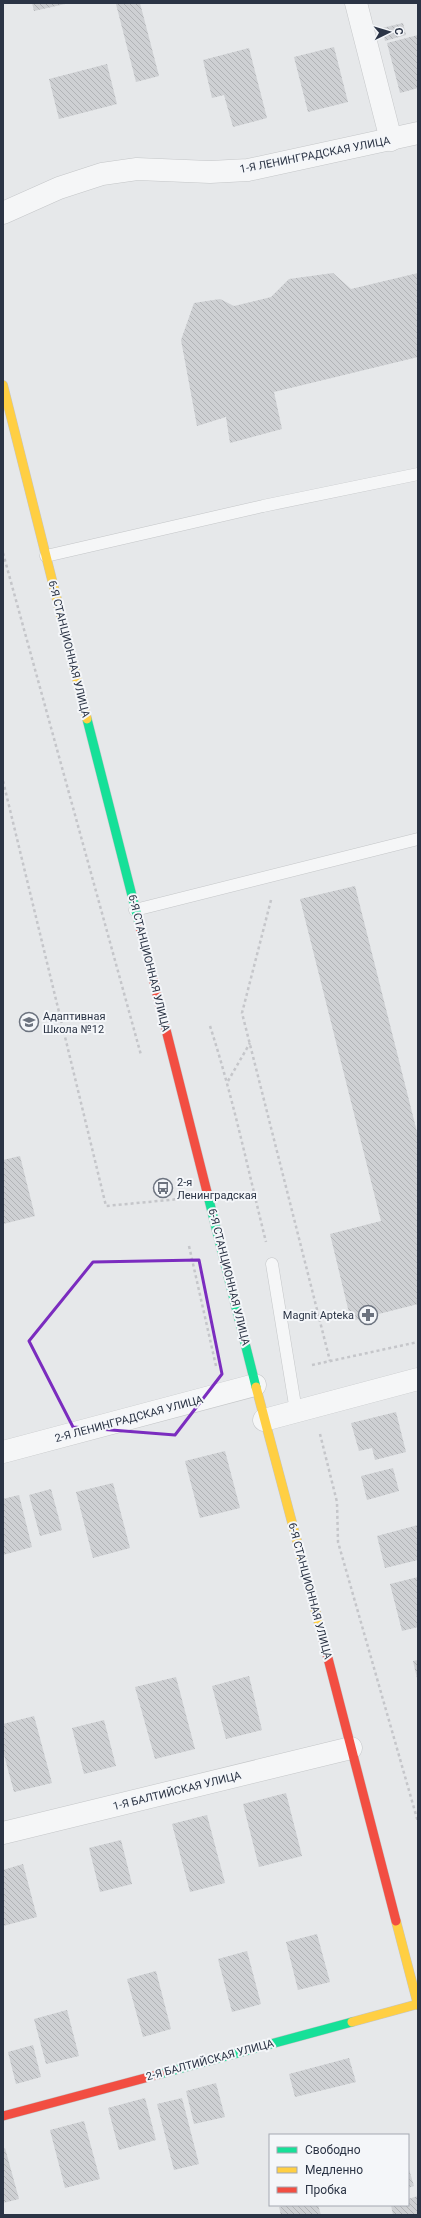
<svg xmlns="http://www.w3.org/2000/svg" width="421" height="2218" font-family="Roboto,sans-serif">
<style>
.building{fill:url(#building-back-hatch)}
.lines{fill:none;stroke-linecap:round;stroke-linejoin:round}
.lane-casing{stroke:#c4c6c8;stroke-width:13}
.street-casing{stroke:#c4c6c8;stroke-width:23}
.fast-casing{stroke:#c4c6c8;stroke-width:10}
.slow-casing{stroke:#c4c6c8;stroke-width:10}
.jam-casing{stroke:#c4c6c8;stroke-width:10}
.path{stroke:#c5c6ca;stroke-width:2.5;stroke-dasharray:3 3;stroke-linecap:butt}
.lane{stroke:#f5f6f7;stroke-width:12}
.street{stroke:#f5f6f7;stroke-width:22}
.fast{stroke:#16e098;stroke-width:9}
.slow{stroke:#ffcf43;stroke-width:9}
.jam{stroke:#f24e42;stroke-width:9}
.marked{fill:none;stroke:#7b2cbf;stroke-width:3;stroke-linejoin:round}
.labels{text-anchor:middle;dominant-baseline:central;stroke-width:4;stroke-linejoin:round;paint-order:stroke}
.street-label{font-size:11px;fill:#2b3445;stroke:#f4f6f9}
.poi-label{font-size:11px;fill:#2b3445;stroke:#f4f6f9;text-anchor:start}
</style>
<defs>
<pattern id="building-back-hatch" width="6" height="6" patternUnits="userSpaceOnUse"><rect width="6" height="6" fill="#ced0d3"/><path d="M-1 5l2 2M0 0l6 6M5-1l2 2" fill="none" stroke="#b1b3b6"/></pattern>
</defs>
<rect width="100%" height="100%" fill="#e6e8ea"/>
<g class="building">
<path d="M32 3H65V4L34 11Z"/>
<path d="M121 3H140L159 76 136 82 116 4Z"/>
<path d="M403 23 406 35 385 41 382 28Z"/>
<path d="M418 35V88L400 93 387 43Z"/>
<path d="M334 47 348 102 308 112 294 57Z"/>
<path d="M249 48 267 118 233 127 224 95 212 98 203 60Z"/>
<path d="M107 64 117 104 59 119 49 79Z"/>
<path d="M333 273 351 289 418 273V357L274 392 282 429 230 443 226 417 197 426 181 340 194 303 220 299 234 306 271 297 289 279Z"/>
<path d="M355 886 418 1136V1304L351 1321 330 1234 381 1221 300 899Z"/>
<path d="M20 1156 35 1216 3 1224V1160Z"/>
<path d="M396 1412 406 1452 375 1460 372 1448 359 1451 351 1423Z"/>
<path d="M225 1451 240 1508 200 1518 185 1461Z"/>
<path d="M393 1468 399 1491 367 1500 361 1476Z"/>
<path d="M113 1483 130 1548 93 1558 76 1492Z"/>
<path d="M51 1489 62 1530 40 1536 29 1495Z"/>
<path d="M19 1495 32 1547 3 1555V1499Z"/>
<path d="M418 1525V1560L385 1568 377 1536Z"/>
<path d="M418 1577V1627L402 1631 390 1584Z"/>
<path d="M418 1660V1678H417L413 1661Z"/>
<path d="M249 1676 262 1730 226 1739 212 1686Z"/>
<path d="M176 1677 195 1749 155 1759 135 1687Z"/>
<path d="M34 1716 52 1783 14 1792 3 1751V1724Z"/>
<path d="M104 1720 116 1766 84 1774 72 1728Z"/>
<path d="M286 1793 302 1856 259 1867 243 1804Z"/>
<path d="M207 1815 225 1883 190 1892 172 1824Z"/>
<path d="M121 1840 132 1884 100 1892 89 1848Z"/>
<path d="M23 1864 37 1917 3 1926V1870Z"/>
<path d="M317 1934 330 1982 298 1990 286 1942Z"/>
<path d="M247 1951 261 2004 232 2012 218 1959Z"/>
<path d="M156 1971 171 2029 143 2037 127 1979Z"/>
<path d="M67 2010 79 2056 46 2064 34 2019Z"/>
<path d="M33 2045 41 2077 16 2084 8 2052Z"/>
<path d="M349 2058 356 2082 295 2097 289 2074Z"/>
<path d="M216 2083 225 2117 194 2124 186 2091Z"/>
<path d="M145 2098 156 2140 119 2150 108 2108Z"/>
<path d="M182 2098 199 2164 174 2170 157 2104Z"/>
<path d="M84 2121 100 2179 65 2188 50 2130Z"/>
<path d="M5 2148 19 2199 3 2203V2149Z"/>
<path d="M408 2166 414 2186 408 2188Z"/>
<path d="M418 2196V2215H393L391 2205H408V2199Z"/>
<path d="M287 2205H318L321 2215H281L279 2207Z"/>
</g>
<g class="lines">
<defs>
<g id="lane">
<path d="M46 556 263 506 418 474"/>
<path d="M135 910 418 839"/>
<path d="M272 1264 296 1411"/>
</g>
<g id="street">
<path d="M356 3 391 140"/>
<path d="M3 213 59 188 102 174 137 169 210 172 248 170 418 133"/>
<path d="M264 1420 418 1379"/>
<path d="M3 1452 255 1385"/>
<path d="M3 1833 351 1748"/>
</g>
<g id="fast">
<path d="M87 719 140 927"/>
<path d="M207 1192 256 1387"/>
<path d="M160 2074 352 2022"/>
</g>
<g id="slow">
<path d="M3 385 87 719"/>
<path d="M256 1387 323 1639"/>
<path d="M396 1921 418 2005"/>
<path d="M352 2022 418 2004"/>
</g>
<g id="jam">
<path d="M140 927 207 1192"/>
<path d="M323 1639 396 1921"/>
<path d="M3 2116 160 2074"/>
</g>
</defs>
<use href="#lane" class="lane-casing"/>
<use href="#street" class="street-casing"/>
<use href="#fast" class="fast-casing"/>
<use href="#slow" class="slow-casing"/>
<use href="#jam" class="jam-casing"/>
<g class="path">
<path d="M3 553 141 1055"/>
<path d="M3 781 106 1206 179 1199V1200"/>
<path d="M271 900 242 1013 330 1361"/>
<path d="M210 1026C233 1097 248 1170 266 1242"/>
<path d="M228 1081 250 1043"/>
<path d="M189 1246 216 1366"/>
<path d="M312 1365 418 1342"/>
<path d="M320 1434 337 1502 338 1542 418 1822"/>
</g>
<use href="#lane" class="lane"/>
<use href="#street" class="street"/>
<use href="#fast" class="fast"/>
<use href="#slow" class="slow"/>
<use href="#jam" class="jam"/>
</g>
<path class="marked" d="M199 1260 222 1374 175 1435 73 1427 29 1341 93 1262Z"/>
<defs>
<symbol id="school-ring" viewBox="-11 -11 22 22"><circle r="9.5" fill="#f4f6f9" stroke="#6c737f" stroke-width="1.5"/><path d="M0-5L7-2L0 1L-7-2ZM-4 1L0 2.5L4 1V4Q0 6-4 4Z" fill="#6c737f"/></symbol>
<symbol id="bus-ring" viewBox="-11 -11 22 22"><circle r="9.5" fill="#f4f6f9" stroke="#6c737f" stroke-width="1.5"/><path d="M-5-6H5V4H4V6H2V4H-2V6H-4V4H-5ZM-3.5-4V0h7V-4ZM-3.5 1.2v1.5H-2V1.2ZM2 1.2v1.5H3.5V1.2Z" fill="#6c737f"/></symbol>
<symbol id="pharmacy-ring" viewBox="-11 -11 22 22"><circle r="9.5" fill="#f4f6f9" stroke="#6c737f" stroke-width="1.5"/><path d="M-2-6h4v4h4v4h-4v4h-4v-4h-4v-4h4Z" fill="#6c737f"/></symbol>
</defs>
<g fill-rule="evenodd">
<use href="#school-ring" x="18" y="1011" width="22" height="22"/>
<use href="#bus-ring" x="152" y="1177" width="22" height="22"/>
<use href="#pharmacy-ring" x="357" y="1304" width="22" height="22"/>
</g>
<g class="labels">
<g class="street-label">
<text transform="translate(315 155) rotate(-11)">1-Я ЛЕНИНГРАДСКАЯ УЛИЦА</text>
<text transform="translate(69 649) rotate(76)">6-Я СТАНЦИОННАЯ УЛИЦА</text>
<text transform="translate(149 963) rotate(76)">6-Я СТАНЦИОННАЯ УЛИЦА</text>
<text transform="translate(229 1277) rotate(76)">6-Я СТАНЦИОННАЯ УЛИЦА</text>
<text transform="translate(129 1419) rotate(-15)">2-Я ЛЕНИНГРАДСКАЯ УЛИЦА</text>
<text transform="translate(310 1591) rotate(75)">6-Я СТАНЦИОННАЯ УЛИЦА</text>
<text transform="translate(177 1791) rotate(-14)">1-Я БАЛТИЙСКАЯ УЛИЦА</text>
<text transform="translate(210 2060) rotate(-15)">2-Я БАЛТИЙСКАЯ УЛИЦА</text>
</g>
<g class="poi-label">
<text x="43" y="1016">Адаптивная<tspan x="43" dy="13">Школа №12</tspan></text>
<text x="177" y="1182">2-я<tspan x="177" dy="13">Ленинградская</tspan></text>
<text x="354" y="1315" text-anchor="end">Magnit Apteka</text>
</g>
</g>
<rect width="421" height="2218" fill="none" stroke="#2b3445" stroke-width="8"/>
<rect x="269" y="2134" width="140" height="72" fill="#f4f6f9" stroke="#a4a8b1"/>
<rect x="277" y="2147" width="20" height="6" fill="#16e098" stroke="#a4a8b1"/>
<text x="305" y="2154" font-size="12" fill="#2b3445">Свободно</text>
<rect x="277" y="2167" width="20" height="6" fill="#ffcf43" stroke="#a4a8b1"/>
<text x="305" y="2174" font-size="12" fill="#2b3445">Медленно</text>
<rect x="277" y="2187" width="20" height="6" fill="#f24e42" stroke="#a4a8b1"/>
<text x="305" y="2194" font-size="12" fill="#2b3445">Пробка</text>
<g transform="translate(389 32) rotate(85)" stroke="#f4f6f9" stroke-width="3" paint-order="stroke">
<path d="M0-3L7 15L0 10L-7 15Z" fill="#2b3445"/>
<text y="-6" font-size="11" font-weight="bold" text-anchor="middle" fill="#2b3445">С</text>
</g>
</svg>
